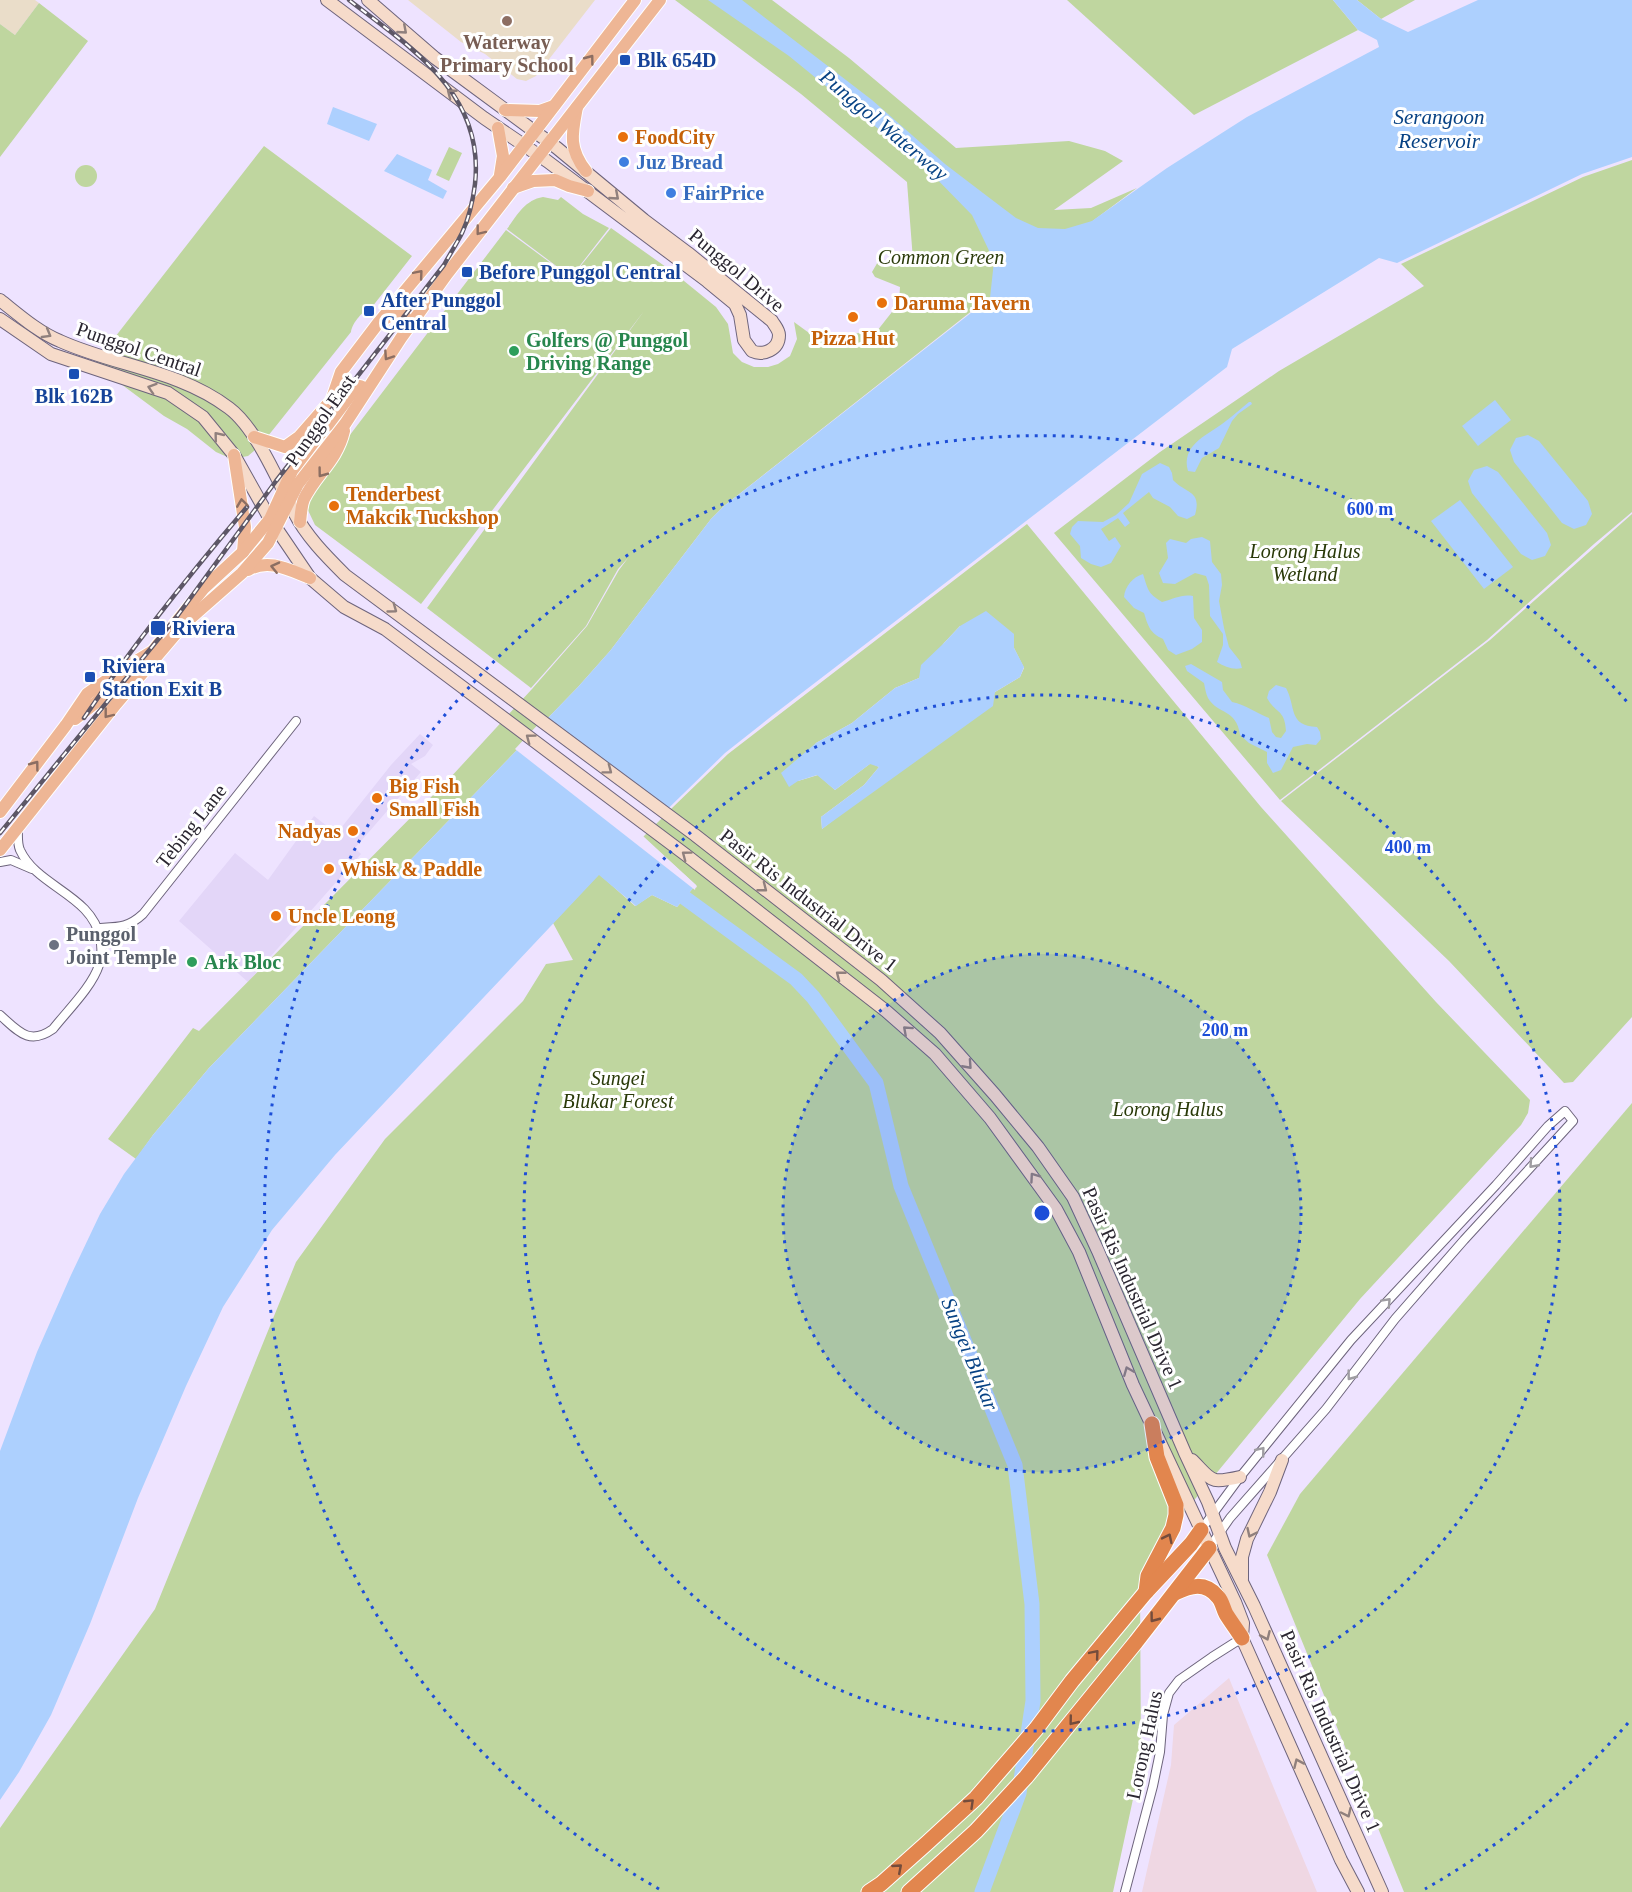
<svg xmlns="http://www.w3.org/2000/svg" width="1632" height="1892" font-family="Georgia,serif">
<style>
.built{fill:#e3d6f8}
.industrial{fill:#efd7e3}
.education{fill:#eaddc9}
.green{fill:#bfd69f;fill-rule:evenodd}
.water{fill:#add0fe}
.pier{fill:#eee3ff}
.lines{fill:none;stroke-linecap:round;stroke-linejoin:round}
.river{stroke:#add0fe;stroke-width:15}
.street-casing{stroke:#6d647c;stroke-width:10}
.secondary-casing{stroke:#6d647c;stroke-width:14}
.primary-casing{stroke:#fff;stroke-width:14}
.highway-casing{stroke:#fff;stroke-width:17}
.street{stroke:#fff;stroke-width:8}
.secondary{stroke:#f6dbca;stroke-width:12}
.primary{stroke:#eeb695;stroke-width:12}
.highway{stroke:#e2864e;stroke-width:15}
.rail-casing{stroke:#5d5766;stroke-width:4.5}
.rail{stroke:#fff;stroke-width:2;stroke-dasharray:7;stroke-linecap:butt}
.oneway{stroke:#90807d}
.oneway2{stroke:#8c6e62}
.oneway3{stroke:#9f9da2}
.oneway4{stroke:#744c3c}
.ring{fill:none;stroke:#1d4ed8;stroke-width:3;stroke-dasharray:3 6}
.education-dot{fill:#8d6e63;stroke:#fff;stroke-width:2}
.transit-dot{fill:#1a4fb4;stroke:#fff;stroke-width:2}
.food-dot{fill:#e8710a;stroke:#fff;stroke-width:2}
.shop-dot{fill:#3f7fe0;stroke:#fff;stroke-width:2}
.leisure-dot{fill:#2e9e5b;stroke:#fff;stroke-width:2}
.worship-dot{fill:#6b7280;stroke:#fff;stroke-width:2}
.labels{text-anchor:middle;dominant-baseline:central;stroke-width:6;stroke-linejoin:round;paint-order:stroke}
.education-label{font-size:20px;font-weight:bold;fill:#785e54;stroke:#fff}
.transit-label{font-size:20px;font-weight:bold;fill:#164399;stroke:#fff;text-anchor:start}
.food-label{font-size:20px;font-weight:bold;fill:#c56008;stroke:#fff;text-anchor:start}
.shop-label{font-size:20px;font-weight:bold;fill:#366cbe;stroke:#fff;text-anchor:start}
.park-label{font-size:20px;font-style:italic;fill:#2a3a09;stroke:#fff}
.street-label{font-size:20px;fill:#2a2630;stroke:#fff}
.leisure-label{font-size:20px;font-weight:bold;fill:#27864d;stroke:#fff;text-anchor:start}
.worship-label{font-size:20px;font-weight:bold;fill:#5b616d;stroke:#fff;text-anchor:start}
.water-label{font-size:21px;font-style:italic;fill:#074284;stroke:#fff}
.centre{fill:#1d4ed8;stroke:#fff;stroke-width:3}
.ring-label{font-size:18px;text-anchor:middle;font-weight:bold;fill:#1d4ed8;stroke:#fff;stroke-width:6;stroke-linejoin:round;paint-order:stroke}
</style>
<rect width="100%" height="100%" fill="#eee3ff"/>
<path class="built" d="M420 734 433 745 425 756 411 764 421 772 355 848 361 854 248 982 179 921 235 853 268 880 314 816 340 836 337 833 391 765Z"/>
<path class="industrial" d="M1229 1678 1273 1786 1317 1892H1142L1171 1765 1174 1725Z"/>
<g class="education">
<path d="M0 0H35L39 3 15 35 0 24Z"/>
<path d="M408 0H595L536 76 526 81 517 79 485 54 461 42Z"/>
</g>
<g class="green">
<path d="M675 0H772L849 58 956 148 1069 141 1105 151 1123 161 1054 210 1091 208 1137 188 973 310 724 506 711 519 610 651 578 687 209 1068 153 1135 136 1159 108 1139 193 1028 199 1031 449 779 532 689 587 626 619 570 628 558 618 569 586 626 531 688 427 608 644 311 421 604 315 525 306 506 308 490 506 230 571 278 611 228 673 272 716 307 728 324 733 353 742 362 754 367H768L778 364 790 356 797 339 794 322 816 338 877 331 899 303 900 287 875 277 872 272 879 260C891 260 902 265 913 260L907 182 801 94Z"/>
<path d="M1067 0H1333L1358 30 1194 115Z"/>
<path d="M1357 0H1415L1381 19Z"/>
<path d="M39 3 88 41 0 157V24L15 35Z"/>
<path d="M264 146 412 256 372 307C364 309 352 323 351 332L260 446 248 456 232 459 216 452 187 429 164 416 94 364Z"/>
<path d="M449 147 462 153 449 181 436 175Z"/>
<path d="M1632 160V512L1594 544 1487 640 1280 800 1054 533 1160 452 1279 371 1424 286 1401 264 1583 177Z"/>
<circle cx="86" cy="176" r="11"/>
<path d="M543 197 558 200 561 197 583 214 609 228 571 277 507 229C517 215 525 200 543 197Z"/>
<path d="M1632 514V1017L1573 1082 1564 1083 1449 961 1281 801 1490 640Z"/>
<path d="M1027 524 1261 807 1436 1002 1530 1100 1528 1113 1521 1125 1360 1299 1163 1538 1140 1580 1141 1762 1113 1892H0V1828L155 1609 296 1262 385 1139 523 1001 546 964 573 960 553 923 599 874 635 906 652 895 677 907 694 887 696 888 697 886 643 836 728 754ZM960 626 1014 634V648L1024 668 1020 677 995 692 822 829 821 817 864 785 879 767 871 763 835 790 818 775 798 781 816 743 852 723 895 688 919 678 944 643Z"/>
<path d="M1632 1103V1892H1404L1267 1555 1300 1494Z"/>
</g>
<g class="water">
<path d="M708 0H742L872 100 945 164 983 193 1016 218 1038 228 1065 229 1092 221 1167 168 1247 117 1379 47 1377 40 1358 30 1333 0H1357L1381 19 1408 32 1478 0H1632V157L1582 174 1397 263 1379 258 1232 349 1227 367 773 715 725 753 639 837 694 887 677 907 652 895 636 906 599 875 335 1155 272 1230 223 1307 186 1386 138 1498 90 1624 51 1715 19 1772 0 1800V1451L37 1352 71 1275 100 1214 124 1174 153 1135 209 1068 578 687 610 651 711 519 724 506 990 298 994 261 972 215 926 168 898 145 789 56Z"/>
<path d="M333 107 377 124 369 141 327 124Z"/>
<path d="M397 154 432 170 428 180 447 191 443 199 384 171Z"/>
<path d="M1495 400 1511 420 1478 446 1462 426Z"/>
<path d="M1249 402H1251L1252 404 1238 414 1232 421 1219 448 1202 458 1195 472 1188 471C1181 446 1205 436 1222 424 1232 417 1240 409 1249 402Z"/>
<path d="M1528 435 1539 441 1588 501 1592 514 1586 525 1574 529 1562 523 1514 462 1510 450 1516 438Z"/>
<path d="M1160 463 1169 467 1172 473 1173 480C1186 494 1202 490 1195 515L1187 519 1178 516 1170 507 1153 498 1149 492 1123 513 1130 523 1125 527 1118 518 1101 529 1109 541 1115 537 1121 546 1111 563 1101 567 1091 564 1081 558 1080 546 1070 534 1072 527 1078 521 1103 522 1116 515 1129 503 1142 474Z"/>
<path d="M1487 466 1498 472 1547 533 1551 545 1545 556 1532 560 1521 554 1472 493 1468 481 1474 470Z"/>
<path d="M1460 500 1513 567 1484 589 1431 521Z"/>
<path d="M1202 537 1210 541 1212 562 1221 574 1222 585 1219 601 1224 628 1229 647 1240 661 1242 668C1233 670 1225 667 1217 662L1223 645V634L1210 616 1209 585 1206 576 1195 573 1175 584 1163 583 1159 573 1168 558 1166 543 1170 539 1186 543 1191 539Z"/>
<path d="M1143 574C1148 589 1147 593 1162 602 1174 599 1181 594 1193 596L1194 618 1202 630V642L1192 649 1176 655 1168 650 1163 639C1150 633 1148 626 1144 613L1134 608 1124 597C1125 586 1133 577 1143 574Z"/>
<path d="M986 611 1014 634V648L1024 667 1020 677 995 692 993 706 822 829 821 817 864 785 879 767 870 764 835 790 817 775 798 781 789 787 781 773 816 743 852 723 895 688 919 678 921 665 944 643 960 626Z"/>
<path d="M1191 664 1222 682 1223 690 1232 702C1246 705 1256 713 1269 718L1272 732 1276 737 1281 738 1286 731C1285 709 1276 714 1267 698L1269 691 1276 685 1286 688C1296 706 1288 726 1317 727L1320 732 1321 739 1316 745 1307 744 1293 747 1281 770 1273 773 1267 763V752L1249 743 1240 735C1237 709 1217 714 1208 698 1206 694 1205 688 1204 683L1187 671 1185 666Z"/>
</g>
<path class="pier" d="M544 718 669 811 643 837 696 885 695 890 515 749Z"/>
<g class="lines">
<path class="river" d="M685 898 796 979 813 997 876 1083 901 1186 1015 1465 1032 1604 1033 1701 1019 1793 982 1892"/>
<defs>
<g id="street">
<path d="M0 862 11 860 32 869"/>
<path d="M98 928C118 927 128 928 143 914L296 721"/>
<path d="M0 1015C18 1031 29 1046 53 1029 67 1011 92 987 99 965 102 956 102 947 100 938 92 895 37 887 20 850 17 843 18 834 18 827"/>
<path d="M1201 1530 1240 1477 1351 1340 1496 1185 1548 1126 1565 1111 1573 1121 1464 1240 1395 1319 1326 1409 1230 1518 1209 1548"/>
<path d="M1125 1892 1153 1786 1160 1752 1163 1715 1169 1693 1179 1680 1212 1657 1242 1638"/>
</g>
<g id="secondary">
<path d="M327 0 484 118 547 161 707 281 735 304 740 315 744 340 752 351C763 356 779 350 779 335 779 330 775 326 772 321L688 253 644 220 557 148 435 58 368 0"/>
<path d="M0 300C19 315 38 332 60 341 115 366 179 370 229 408 256 428 278 481 294 512 306 536 326 556 345 575L695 835 881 980 940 1033 995 1095 1038 1147 1073 1197 1098 1251 1185 1453 1208 1502 1225 1548 1254 1606 1382 1892"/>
<path d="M0 319 51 354 168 393 203 417 234 455 270 519 310 578 344 607 385 629 686 855 886 1011 935 1054 990 1118 1056 1209 1079 1252 1133 1385 1235 1602 1243 1623 1242 1638 1341 1860 1358 1892"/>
<path d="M1192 1460C1213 1481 1209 1484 1240 1477"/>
<path d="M1242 1579V1557L1247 1539 1270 1492 1282 1460"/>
</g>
<g id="primary">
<path d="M577 107C572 133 568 148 586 171"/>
<path d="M505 110 540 111 554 106"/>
<path d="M498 128 503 156 500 175"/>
<path d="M513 188 533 181 555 180 569 186 588 191"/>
<path d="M383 320 391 315 403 314 408 321 404 332"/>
<path d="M327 426 355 389 360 386 367 389"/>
<path d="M254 437 285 447 299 437 327 405"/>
<path d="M234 455 245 527 243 552"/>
<path d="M300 522C301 515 301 506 304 499 316 474 337 461 344 431"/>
<path d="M248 570C269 558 289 570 310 578"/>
<path d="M174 625 204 588 243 552 270 519 292 471 320 434 341 372 379 322 500 177 635 0"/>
<path d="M75 719 137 670"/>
<path d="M0 812 66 725 87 694 120 671 153 651 159 643"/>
<path d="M0 850 116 704 184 624 242 573 268 543 298 484 345 424 401 338 447 274 660 0"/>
</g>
<g id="highway">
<path d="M1146 1592 1148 1576 1173 1528 1176 1515V1505L1157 1457 1152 1424"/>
<path d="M1175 1593C1190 1586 1205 1581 1218 1597 1222 1601 1223 1608 1226 1614 1231 1622 1237 1630 1242 1638"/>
<path d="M869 1892 881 1884 927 1843 976 1798 1036 1729 1072 1681 1146 1592 1191 1544 1201 1530"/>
<path d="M909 1892 976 1831 1026 1777 1136 1642 1209 1548"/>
</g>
</defs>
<use href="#street" class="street-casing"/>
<use href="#secondary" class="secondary-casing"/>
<use href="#primary" class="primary-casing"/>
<use href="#highway" class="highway-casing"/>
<use href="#street" class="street"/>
<use href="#secondary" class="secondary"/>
<use href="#primary" class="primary"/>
<use href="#highway" class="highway"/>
<defs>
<g id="rail">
<path d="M84 718C133 645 189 575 247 507"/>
<path d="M0 833 178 615 276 481 444 265C450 254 457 243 462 233 469 218 473 200 475 184 485 93 411 48 349 0"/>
</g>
</defs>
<use href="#rail" class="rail-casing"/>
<use href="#rail" class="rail"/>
</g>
<defs><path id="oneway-chevron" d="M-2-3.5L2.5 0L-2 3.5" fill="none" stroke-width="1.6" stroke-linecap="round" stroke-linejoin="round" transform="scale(1.5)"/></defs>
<g class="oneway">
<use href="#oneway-chevron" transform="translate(403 30) rotate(41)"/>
<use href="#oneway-chevron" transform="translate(451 93) rotate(-142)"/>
<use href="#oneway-chevron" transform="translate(615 196) rotate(41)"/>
<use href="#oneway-chevron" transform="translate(47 334) rotate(30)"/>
<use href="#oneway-chevron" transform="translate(152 388) rotate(-162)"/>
<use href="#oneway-chevron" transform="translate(218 436) rotate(-129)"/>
<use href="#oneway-chevron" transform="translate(393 609) rotate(36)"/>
<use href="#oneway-chevron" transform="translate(530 738) rotate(-143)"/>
<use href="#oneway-chevron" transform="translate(608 770) rotate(37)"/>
<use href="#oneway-chevron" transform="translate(686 855) rotate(-143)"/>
<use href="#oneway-chevron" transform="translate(763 888) rotate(38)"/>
<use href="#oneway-chevron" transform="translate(840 975) rotate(-142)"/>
<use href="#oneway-chevron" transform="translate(907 1030) rotate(-138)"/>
<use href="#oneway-chevron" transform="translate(968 1065) rotate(48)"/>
<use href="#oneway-chevron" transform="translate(1034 1177) rotate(-125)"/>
<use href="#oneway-chevron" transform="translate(1128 1371) rotate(-112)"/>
<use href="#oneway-chevron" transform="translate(1251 1533) rotate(115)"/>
<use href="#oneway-chevron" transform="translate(1266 1636) rotate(66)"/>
<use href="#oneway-chevron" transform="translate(1298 1763) rotate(-114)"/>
<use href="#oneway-chevron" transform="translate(1347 1813) rotate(65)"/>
</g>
<g class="oneway2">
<use href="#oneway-chevron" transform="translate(590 59) rotate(-53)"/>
<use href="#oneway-chevron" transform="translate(480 231) rotate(128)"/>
<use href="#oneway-chevron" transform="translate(419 274) rotate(-50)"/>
<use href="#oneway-chevron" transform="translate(388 356) rotate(124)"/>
<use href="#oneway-chevron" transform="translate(322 473) rotate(127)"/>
<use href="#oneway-chevron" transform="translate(242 503) rotate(-98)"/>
<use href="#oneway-chevron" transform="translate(275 567) rotate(-167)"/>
<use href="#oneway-chevron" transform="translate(108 714) rotate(128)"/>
<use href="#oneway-chevron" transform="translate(35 765) rotate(-53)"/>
</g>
<g class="oneway3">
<use href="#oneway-chevron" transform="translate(1533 1164) rotate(132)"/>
<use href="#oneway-chevron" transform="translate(1387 1302) rotate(-47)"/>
<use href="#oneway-chevron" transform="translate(1351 1376) rotate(127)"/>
<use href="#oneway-chevron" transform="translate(1261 1451) rotate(-51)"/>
</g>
<g class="oneway4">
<use href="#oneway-chevron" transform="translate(1168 1538) rotate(-64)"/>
<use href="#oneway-chevron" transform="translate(1154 1618) rotate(127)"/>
<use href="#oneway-chevron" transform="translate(1095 1654) rotate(-50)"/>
<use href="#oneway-chevron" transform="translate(1073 1721) rotate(129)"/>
<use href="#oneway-chevron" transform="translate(970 1803) rotate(-44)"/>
<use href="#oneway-chevron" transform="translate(898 1868) rotate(-41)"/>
</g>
<circle cx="1042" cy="1213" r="259" fill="#1d4ed8" fill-opacity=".12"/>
<g class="ring">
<circle cx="1042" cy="1213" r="259"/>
<circle cx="1042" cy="1213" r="518"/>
<path d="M1628 1723A777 777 0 0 1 1425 1889M659 1889A777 777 0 1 1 1628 703"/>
</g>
<circle class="education-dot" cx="507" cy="21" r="6"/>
<g class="transit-dot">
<rect x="619" y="54" width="12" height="12" rx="3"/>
<rect x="461" y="266" width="12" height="12" rx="3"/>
<rect x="363" y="305" width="12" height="12" rx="3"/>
<rect x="68" y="368" width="12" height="12" rx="3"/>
<rect x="150" y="620" width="16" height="16" rx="3"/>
<rect x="84" y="671" width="12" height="12" rx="3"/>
</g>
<g class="food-dot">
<circle cx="623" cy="137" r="6"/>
<circle cx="882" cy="303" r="6"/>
<circle cx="853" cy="317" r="6"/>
<circle cx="334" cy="506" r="6"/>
<circle cx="377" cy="798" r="6"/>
<circle cx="353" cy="831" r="6"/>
<circle cx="329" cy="869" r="6"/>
<circle cx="276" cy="916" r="6"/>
</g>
<g class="shop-dot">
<circle cx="624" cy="162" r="6"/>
<circle cx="671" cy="193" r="6"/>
</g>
<g class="leisure-dot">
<circle cx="514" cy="351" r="6"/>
<circle cx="192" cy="962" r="6"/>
</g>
<circle class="worship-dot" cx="54" cy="945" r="6"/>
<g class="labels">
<g class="education-label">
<text x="507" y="42">Waterway<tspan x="507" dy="23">Primary School</tspan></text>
</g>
<g class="transit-label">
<text x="637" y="60">Blk 654D</text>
<text x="479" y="272">Before Punggol Central</text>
<text x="381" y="300">After Punggol<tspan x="381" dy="23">Central</tspan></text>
<text x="74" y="396" text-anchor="middle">Blk 162B</text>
<text x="172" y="628">Riviera</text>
<text x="102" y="666">Riviera<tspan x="102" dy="23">Station Exit B</tspan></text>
</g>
<g class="food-label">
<text x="635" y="137">FoodCity</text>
<text x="894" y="303">Daruma Tavern</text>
<text x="853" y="338" text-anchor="middle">Pizza Hut</text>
<text x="346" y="494">Tenderbest<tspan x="346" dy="23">Makcik Tuckshop</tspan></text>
<text x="389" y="786">Big Fish<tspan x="389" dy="23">Small Fish</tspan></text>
<text x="341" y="831" text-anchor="end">Nadyas</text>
<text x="341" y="869">Whisk &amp; Paddle</text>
<text x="288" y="916">Uncle Leong</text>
</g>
<g class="shop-label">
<text x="636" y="162">Juz Bread</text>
<text x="683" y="193">FairPrice</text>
</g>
<g class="park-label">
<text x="941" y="257">Common Green</text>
<text x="1305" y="551">Lorong Halus<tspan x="1305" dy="23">Wetland</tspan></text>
<text x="618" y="1078">Sungei<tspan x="618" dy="23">Blukar Forest</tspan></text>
<text x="1168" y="1109">Lorong Halus</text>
</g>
<g class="street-label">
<text transform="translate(737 270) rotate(40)">Punggol Drive</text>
<text transform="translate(139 349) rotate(19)">Punggol Central</text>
<text transform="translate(320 420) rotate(-55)">Punggol East</text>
<text transform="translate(191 826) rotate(-52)">Tebing Lane</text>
<text transform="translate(809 900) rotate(38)">Pasir Ris Industrial Drive 1</text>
<text transform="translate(1133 1288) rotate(66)">Pasir Ris Industrial Drive 1</text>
<text transform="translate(1331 1731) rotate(66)">Pasir Ris Industrial Drive 1</text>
<text transform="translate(1144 1745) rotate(-78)">Lorong Halus</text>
</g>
<g class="leisure-label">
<text x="526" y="340">Golfers @ Punggol<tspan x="526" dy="23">Driving Range</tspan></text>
<text x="204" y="962">Ark Bloc</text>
</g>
<g class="worship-label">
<text x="66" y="934">Punggol<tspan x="66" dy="23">Joint Temple</tspan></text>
</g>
<g class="water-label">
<text x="1439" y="117">Serangoon<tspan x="1439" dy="24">Reservoir</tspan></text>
<text transform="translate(884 125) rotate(40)">Punggol Waterway</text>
<text transform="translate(970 1354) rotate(68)">Sungei Blukar</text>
</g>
</g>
<circle cx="1042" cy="1213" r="9" class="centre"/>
<g class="ring-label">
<text x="1370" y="515">600 m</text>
<text x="1408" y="853">400 m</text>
<text x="1225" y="1036">200 m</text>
</g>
</svg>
